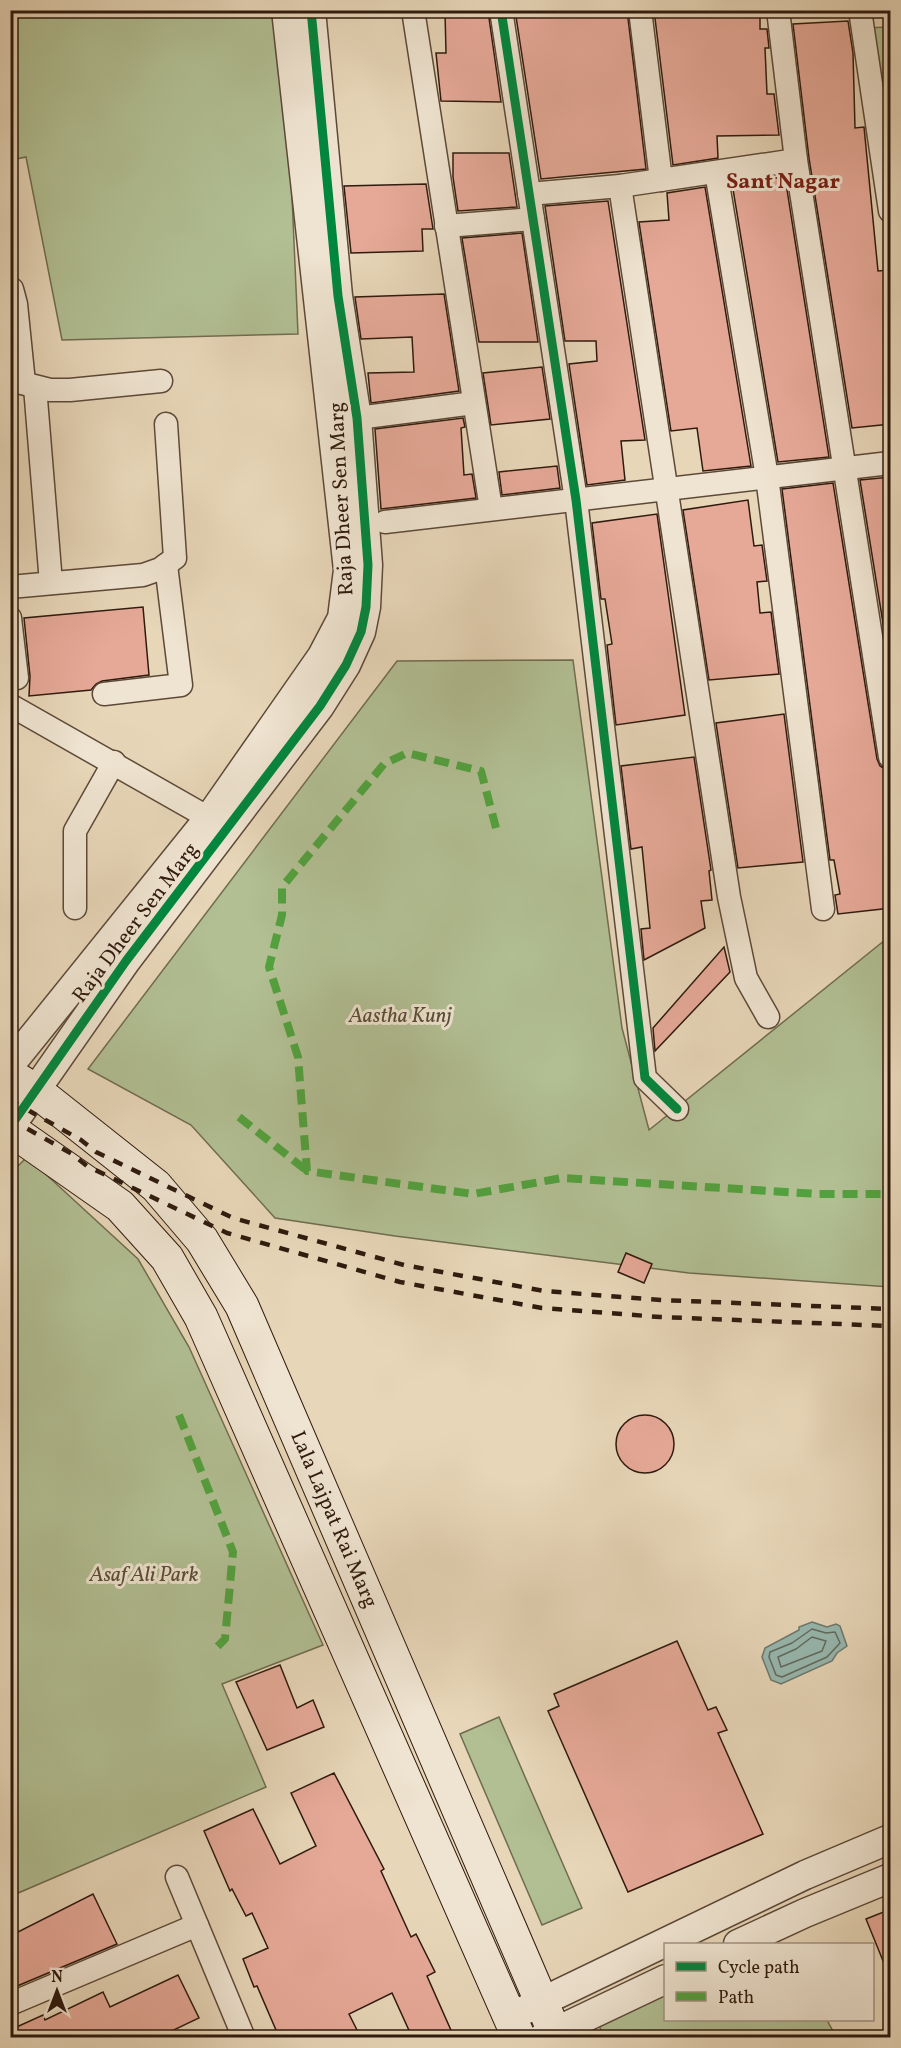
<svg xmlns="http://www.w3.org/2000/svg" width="901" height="2048" font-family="Vollkorn,serif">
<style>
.green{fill:#b1bf93;stroke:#706c50;stroke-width:1.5}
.water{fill:#97b9b0;stroke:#6d796f;stroke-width:1.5}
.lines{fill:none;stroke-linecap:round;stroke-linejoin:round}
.shore{stroke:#636a5f;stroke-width:1.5}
.building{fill:#e6a998;stroke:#2f1a0e;stroke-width:1.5}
.minor-casing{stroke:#5d4938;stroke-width:25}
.tertiary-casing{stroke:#5d4938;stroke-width:31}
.secondary-casing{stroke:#2f1a0e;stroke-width:35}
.minor{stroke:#efe4d1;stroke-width:22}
.tertiary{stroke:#efe4d1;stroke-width:28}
.secondary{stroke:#efe4d1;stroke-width:33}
.rail{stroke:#2f1a0e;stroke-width:4.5;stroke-dasharray:10 10;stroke-linecap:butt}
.quiet{stroke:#52a13e;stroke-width:8;stroke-dasharray:15 8;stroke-linecap:butt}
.cycleway-casing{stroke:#efe4d1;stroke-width:13}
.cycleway{stroke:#00873e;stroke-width:9}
.labels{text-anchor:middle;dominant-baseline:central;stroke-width:6;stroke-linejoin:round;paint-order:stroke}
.street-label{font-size:21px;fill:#2f1a0e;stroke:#efe4d1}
.park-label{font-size:21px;font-style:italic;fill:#564c36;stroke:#efe4d1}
.neighbourhood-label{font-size:22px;font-weight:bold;fill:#7a1f14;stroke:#efe4d1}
</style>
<rect width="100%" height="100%" fill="#e7d6b8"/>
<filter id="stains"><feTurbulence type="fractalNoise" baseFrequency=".00333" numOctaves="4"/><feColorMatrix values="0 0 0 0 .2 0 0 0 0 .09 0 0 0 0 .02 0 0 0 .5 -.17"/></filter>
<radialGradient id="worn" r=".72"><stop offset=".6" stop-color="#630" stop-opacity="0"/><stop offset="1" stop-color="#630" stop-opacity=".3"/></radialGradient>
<g class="green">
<path d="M10 11H284L298 334 62 340 26 157 11 160Z"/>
<path d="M890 27V148L863 28Z"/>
<path d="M573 660 622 1028 649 1130 890 936V1287L689 1273 395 1236 275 1218 191 1125 88 1069 397 661Z"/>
<path d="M27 1157 138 1259 189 1347 323 1645 222 1684 266 1787 11 1896 10 1174Z"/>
<path d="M499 1717 582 1908 542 1925 460 1734Z"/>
<path d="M665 1992 666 2020H827L836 2037H604L598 2023Z"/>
</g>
<path class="water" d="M812 1622 827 1627 836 1624 840 1626 847 1646 837 1653 832 1661 781 1684 771 1680 762 1657 765 1648 799 1630V1627Z"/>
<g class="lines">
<g class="shore">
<path d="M812 1629 826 1633 835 1632 840 1643 827 1657 782 1677 776 1675 769 1657 770 1652 792 1643Z"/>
<path d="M812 1637 826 1641 822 1651 781 1667 778 1657 796 1649Z"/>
</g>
</g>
<g class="building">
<path d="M515 10H627L646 169 541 179Z"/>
<path d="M654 10H760V29H767L769 48H765L767 94H774L779 135 717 136 718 158 673 165Z"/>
<path d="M488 11 501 102 441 101 436 53H446L445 12Z"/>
<path d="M848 21 853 53 855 128 864 127 878 271 890 270 891 279V304L885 305 888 362H891V424L852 428 809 158 793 24Z"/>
<path d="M453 153H509L517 207 458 211 453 177Z"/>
<path d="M785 177 829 457 778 462 732 183Z"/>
<path d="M426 184 433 229H422L423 251 351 253 344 186Z"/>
<path d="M705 187 751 466 703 471 697 428 671 431 639 222 669 220 667 193Z"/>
<path d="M608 201 645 440 621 441 625 480 587 485 569 364 597 361 596 341H565L545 206Z"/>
<path d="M522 233 538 342H479L462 238Z"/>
<path d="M444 294 459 391 371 403 368 373 414 372 412 337 361 339 355 297Z"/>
<path d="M542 367 550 419 491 425 483 373Z"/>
<path d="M463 418 465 427 461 428 464 475 472 474 476 498 381 509 375 429Z"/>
<path d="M557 466 560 488 502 495 499 472Z"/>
<path d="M891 477V673L860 480Z"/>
<path d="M833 483 877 759 880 766 887 770 891 791V908L838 914 835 895 840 894 834 860H830L782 489Z"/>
<path d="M748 500 754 546 762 545 767 581 757 582 760 613 771 612 779 674 709 680 683 510Z"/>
<path d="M657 514 685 715 616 725 607 645 612 644 605 599H601L592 523Z"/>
<path d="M143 607 149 675 102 681 96 684 91 690 29 696 30 676 24 618Z"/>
<path d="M784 714 803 862 738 868 716 723Z"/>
<path d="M694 757 711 870 709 871 712 900 701 901 705 928 644 960 641 929 650 928 642 847 631 849 621 766Z"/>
<path d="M724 947 730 972 655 1051 653 1028Z"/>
<path d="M626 1253 652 1264 644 1283 618 1272Z"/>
<circle cx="645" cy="1444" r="29"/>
<path d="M677 1641 708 1710 716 1707 727 1730 718 1733 763 1834 628 1892 548 1711 559 1706 554 1694Z"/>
<path d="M280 1665 297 1708 313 1700 324 1727 267 1750 236 1682Z"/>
<path d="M334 1773 384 1869 381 1871 411 1937 416 1934 435 1972 427 1976 454 2037H412L392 1993 349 2014 358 2032 346 2037H279L257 1986 254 1987 243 1959 268 1948 252 1913 246 1916 232 1889 230 1891 204 1831 253 1809 280 1864 316 1846 291 1793Z"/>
<path d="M93 1894 117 1944 10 1989V1936Z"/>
<path d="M891 1909V1978H890L866 1919Z"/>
<path d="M178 1975 199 2018 159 2037H10V2030L43 2015 45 2020 103 1992 110 2007Z"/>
</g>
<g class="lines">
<defs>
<g id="minor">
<path d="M413 10 491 509"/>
<path d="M501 10 576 500 645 1078 677 1109"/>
<path d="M640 10 661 180"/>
<path d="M778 10 796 160 890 757"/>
<path d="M860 10 890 211"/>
<path d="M716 172 767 477 823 909"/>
<path d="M620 186 729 897 746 978 768 1017"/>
<path d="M529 194 620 186 796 160"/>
<path d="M446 226 533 219"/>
<path d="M12 289 16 304 24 383"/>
<path d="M10 380 50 390H70L161 381"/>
<path d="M35 387 51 583"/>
<path d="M342 420 474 403"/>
<path d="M385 522 890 463"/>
<path d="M10 587 143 575 160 569 175 558 166 424"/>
<path d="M10 618 17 678"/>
<path d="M104 694 181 685 166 565"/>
<path d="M10 705 223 826"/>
<path d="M75 908V831L114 762"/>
<path d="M177 1877 244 2038"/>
<path d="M10 2004 197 1925"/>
</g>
<g id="tertiary">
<path d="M10 1065 209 818 322 656 342 618 348 570 286 10"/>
<path d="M10 1127 126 961 320 706 346 665 361 632 366 607 368 565 357 418 338 296 311 10"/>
<path d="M738 1944 805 1913 890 1878"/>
<path d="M510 2017 805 1875 890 1839"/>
<path d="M542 2038 666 1979"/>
</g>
<g id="secondary">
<path id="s1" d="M10 1075 36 1091 156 1186 202 1240 242 1306 557 2038"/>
<path d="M10 1129 120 1206 167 1258 201 1317 519 2038"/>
</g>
</defs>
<use href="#minor" class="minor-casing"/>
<use href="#tertiary" class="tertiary-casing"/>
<use href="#secondary" class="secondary-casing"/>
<use href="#minor" class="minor"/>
<use href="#tertiary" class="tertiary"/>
<use href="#secondary" class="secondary"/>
<g class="rail">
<path d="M10 1100 81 1140 96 1152 233 1218 404 1265 544 1291 661 1300 890 1309"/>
<path d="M10 1119 72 1154 87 1166 227 1233 400 1282 542 1308 660 1317 890 1326"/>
</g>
<g class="quiet">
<path d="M496 828 481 771 407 753 384 764 282 887V915L269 967 298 1057 307 1171 473 1194 562 1178 818 1194H882L890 1191"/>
<path d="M239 1117 307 1171"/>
<path d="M179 1415 233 1552 225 1639 215 1649"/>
</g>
<defs>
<g id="cycleway">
<path d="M501 10 576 500 645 1078 677 1109"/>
<path d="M10 1127 126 961 320 706 346 665 361 632 366 607 368 565 357 418 338 296 311 10"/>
</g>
</defs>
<use href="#cycleway" class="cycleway-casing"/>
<use href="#cycleway" class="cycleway"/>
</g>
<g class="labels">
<g class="street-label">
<text transform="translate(342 499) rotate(-93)">Raja Dheer Sen Marg</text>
<text transform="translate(136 923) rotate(-53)">Raja Dheer Sen Marg</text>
<text stroke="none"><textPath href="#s1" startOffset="564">Lala Lajpat Rai Marg</textPath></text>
</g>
<g class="park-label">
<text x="400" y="1016">Aastha Kunj</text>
<text x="144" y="1575">Asaf Ali Park</text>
</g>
<g class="neighbourhood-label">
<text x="783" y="182">Sant Nagar</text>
</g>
</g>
<rect width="901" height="2048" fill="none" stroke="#e7d6b8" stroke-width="36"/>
<rect x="12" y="12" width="877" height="2024" fill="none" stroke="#2f1a0e" stroke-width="3"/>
<rect x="18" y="18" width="865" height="2012" fill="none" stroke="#2f1a0e" stroke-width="1.5"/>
<rect x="664" y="1943" width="210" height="78" fill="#efe4d1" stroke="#a29383" stroke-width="1.5"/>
<rect x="676" y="1962" width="30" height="9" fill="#00873e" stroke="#a29383" stroke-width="1.5"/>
<text x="718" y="1973" font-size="18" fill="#2f1a0e">Cycle path</text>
<rect x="676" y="1992" width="30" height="9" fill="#52a13e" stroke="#a29383" stroke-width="1.5"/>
<text x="718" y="2003" font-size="18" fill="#2f1a0e">Path</text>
<g transform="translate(57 1991)" stroke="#efe4d1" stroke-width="4.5" paint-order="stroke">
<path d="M0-4.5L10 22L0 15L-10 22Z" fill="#2f1a0e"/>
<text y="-9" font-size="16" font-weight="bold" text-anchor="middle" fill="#2f1a0e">N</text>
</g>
<rect width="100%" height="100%" filter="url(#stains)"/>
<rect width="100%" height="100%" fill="url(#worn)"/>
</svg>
